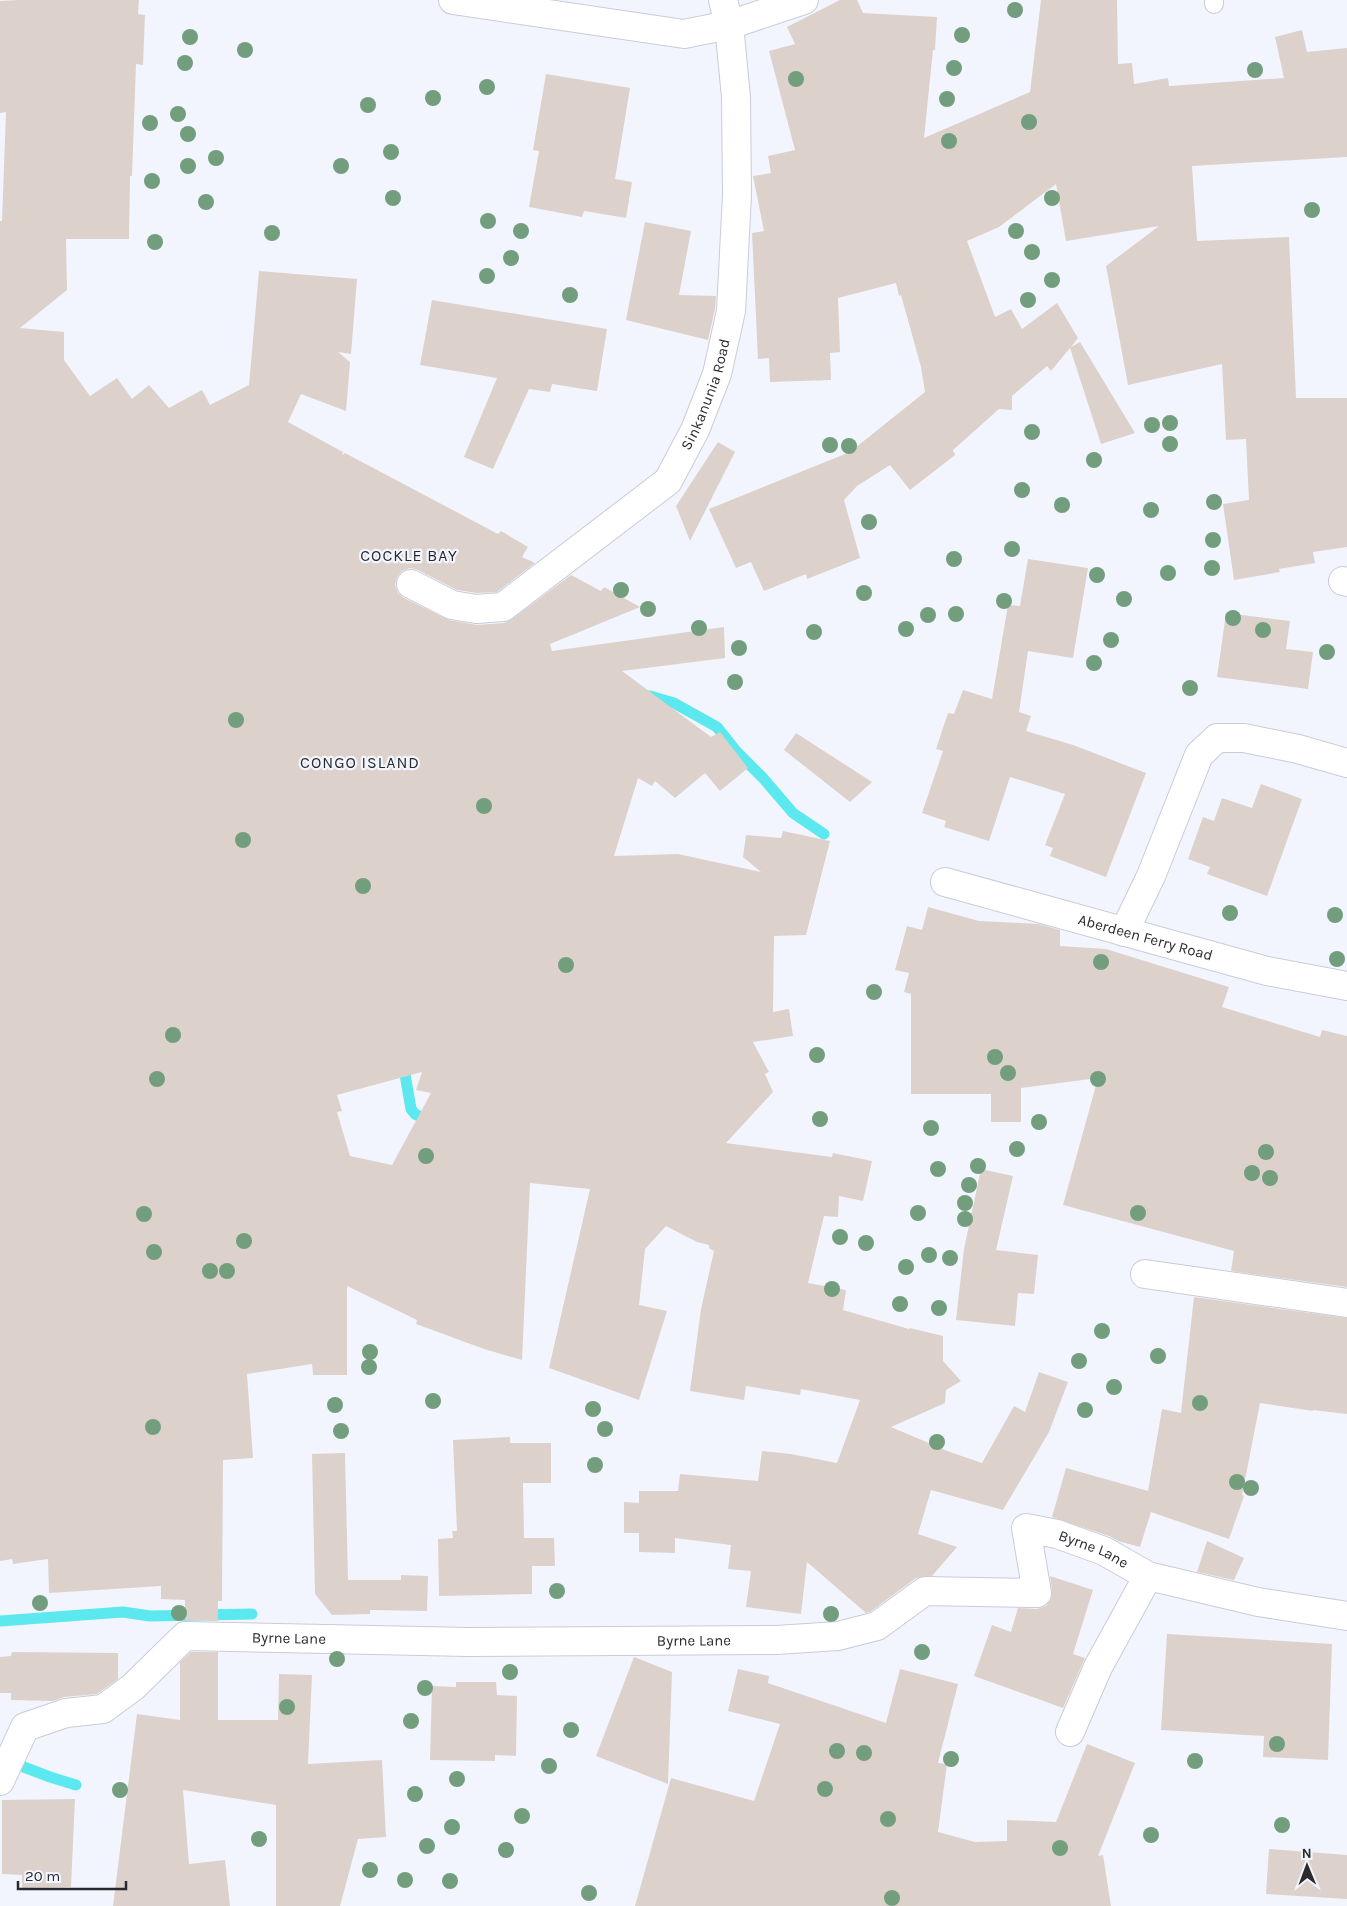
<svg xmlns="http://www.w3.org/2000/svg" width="1347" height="1906" font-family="Karla,sans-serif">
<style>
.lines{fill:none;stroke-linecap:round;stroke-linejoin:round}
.stream{stroke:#5be8ee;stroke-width:11}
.building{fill:#dcd2cb;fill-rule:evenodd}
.lane-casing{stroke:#c9ccd7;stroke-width:20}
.street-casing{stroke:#c9ccd7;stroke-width:30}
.lane{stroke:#fff;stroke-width:18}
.street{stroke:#fff;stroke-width:28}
.tree{fill:#729e7e}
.labels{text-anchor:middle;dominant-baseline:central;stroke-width:4.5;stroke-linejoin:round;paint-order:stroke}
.street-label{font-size:15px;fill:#2a2b2f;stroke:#f3f5fe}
.neighbourhood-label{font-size:16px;letter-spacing:1px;fill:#2a2b2f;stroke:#f3f5fe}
</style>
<rect width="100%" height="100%" fill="#f3f5fe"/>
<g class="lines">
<g class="stream">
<path d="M645 697 650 696 674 703 717 727 736 751 763 778 793 813 824 834"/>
<path d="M403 1063 411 1109 415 1114 431 1122"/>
<path d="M0 1621 123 1612 150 1616 252 1614"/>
<path d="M9 1769 21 1766 50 1777 76 1785"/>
</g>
</g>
<g class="building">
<path d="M19 0H139L138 14 145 15 143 65 136 64 132 176H130L129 239H66L67 290 20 328 64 332V360L90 396 117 378 132 399 149 385 169 408 202 390 210 405 249 385 259 271 357 279 351 354 338 352 350 362 346 411 301 394 288 422 343 452 342 455 345 453 498 534 501 531 528 547 522 557 535 563 497 592 477 593 457 590 418 570 410 568 402 571 397 577 395 585 398 593 404 598 449 620 477 625 504 623 512 619 571 575 601 591 604 587 640 607 550 644 552 651 724 627 725 658 622 671 711 737 720 732 748 768 720 791 705 773 675 798 655 781 652 786 638 778 614 856 678 854 761 872 743 857 746 835 781 838 783 831 830 841 806 935 774 936 773 1012 789 1009 793 1036 753 1042 769 1072 765 1074 773 1092 726 1143 832 1157 833 1153 872 1161 863 1201 839 1196 838 1217 824 1216 808 1283 846 1290 843 1310 909 1329 910 1328 943 1336V1361L961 1381 946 1390 945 1403 891 1427 950 1452 982 1463 1014 1406 1025 1412 1039 1372 1068 1382 1049 1432 1003 1510 931 1490 918 1534 957 1547 932 1576 916 1578 870 1612 866 1613 807 1562 801 1614 746 1607 751 1571 728 1569 731 1545 675 1538V1553L639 1552V1533H624V1502L639 1503V1491H678L680 1474 758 1481 762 1451 791 1454 837 1463 860 1400 801 1389 800 1395 746 1386 744 1400 690 1391 701 1309 714 1251 709 1248V1245L697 1242 666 1226 645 1249 639 1305 667 1311 639 1400 549 1368 590 1189 530 1183 522 1360 484 1349 416 1324 417 1320 347 1286V1375H313L312 1364 247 1374 253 1458 223 1460 222 1601H218V1621L185 1620V1600L161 1599V1586L49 1593 48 1559 13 1564 12 1559 0 1561V221H2L6 112 0 113V1ZM422 1072 416 1090 431 1093 392 1165 350 1156 337 1112 342 1111 337 1095Z"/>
<path d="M840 0H857L863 13 937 17 935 50H933L924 138 1030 92 1041 0H1117L1118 64 1132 63 1134 84 1168 78 1169 86 1284 78 1275 37 1302 30 1307 52 1347 48V157L1192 166 1197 241 1289 237 1296 398H1347V547L1313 552 1315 563 1279 569 1280 572 1234 580 1223 504 1249 500 1246 439 1226 440 1222 364 1128 385 1106 266 1159 226 1066 241 1056 184 999 227 967 241 995 317 1011 309 1022 329 1057 303 1078 338 1071 347 1080 342 1135 433 1101 444 1070 348 1051 371 1047 366 1012 396V410L999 409 953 450 955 455 910 490 890 465 857 486 844 500 860 558 807 579 806 574 764 591 751 562 736 568 709 509 850 452 925 392 921 367 901 295 899 296 896 283 838 298 840 352 830 353 831 380 770 382 769 358 758 359 752 233 764 231 753 176 771 173 768 156 795 150 769 51 795 44 787 27Z"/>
<path d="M546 74 630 88 615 179 632 182 626 218 584 211 582 217 529 207 539 151 533 150Z"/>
<path d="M645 222 691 231 679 295 716 296 715 309 708 340 626 320Z"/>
<path d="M432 300 607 329 597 391 552 384 550 392 529 389 493 469 464 457 497 378 420 365Z"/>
<path d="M718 442 735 452 690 541 676 506Z"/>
<path d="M1028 559 1088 568 1073 658 1028 651 1019 712 1031 716 1026 731 1073 745 1146 773 1106 877 1050 856 1053 848 1045 845 1065 794 1010 777 989 841 944 827 946 821 922 813 943 751 936 749 948 713 954 714 963 690 992 699 1008 605 1020 606Z"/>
<path d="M1226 613 1290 621 1286 649 1313 652 1308 689 1217 677Z"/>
<path d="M796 733 872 782 850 802 784 750Z"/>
<path d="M1261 784 1302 799 1267 896 1207 874 1210 867 1188 859 1203 817 1214 821 1222 798 1252 808Z"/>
<path d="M928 907 979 921 1039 924 1060 930V946L1106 949 1229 987 1222 1007 1320 1037 1322 1030 1347 1036V1287L1231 1271 1234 1251 1063 1205 1098 1078 1021 1088V1122H991V1094H911V994L904 992 909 973 895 970 907 926 922 930Z"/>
<path d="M981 1169 1013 1176 996 1250 1038 1255 1034 1294 1018 1293 1015 1326 956 1320 964 1249Z"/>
<path d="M1194 1297 1347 1318V1414L1313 1410V1411L1260 1403 1242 1495 1244 1496 1229 1539 1151 1512 1140 1547 1118 1541 1109 1536 1052 1517 1066 1468 1148 1491 1162 1409 1181 1413Z"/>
<path d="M510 1437V1443H551V1483H523L524 1538H554L555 1566H532V1594L439 1596 438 1539 453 1538 452 1531H457L453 1440Z"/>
<path d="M345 1453 348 1580H401V1575L428 1576 427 1611 370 1610V1614L332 1615 315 1594 312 1454Z"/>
<path d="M1207 1541 1244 1558 1234 1580 1197 1572Z"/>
<path d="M1050 1576 1093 1590 1073 1654 1085 1658 1063 1708 974 1676 992 1625 1011 1632 1018 1608 1037 1609 1046 1606 1051 1599 1052 1590Z"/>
<path d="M1167 1634 1332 1644 1328 1760 1263 1757 1264 1736 1161 1730Z"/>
<path d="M12 1652 118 1653V1679L97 1694 64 1697 53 1701 11 1700V1693H0V1657L11 1656Z"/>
<path d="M191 1652H218V1720H278L279 1674 312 1675 308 1764 382 1760 386 1837 358 1839 340 1906H276V1805L183 1790 189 1864 225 1860 230 1906H113L137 1714 180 1720V1662Z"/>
<path d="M634 1657 672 1672 668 1784 596 1756Z"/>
<path d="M738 1669 769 1676 768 1683 886 1723 900 1669 958 1684 938 1763 947 1764 938 1832 975 1842 1007 1841V1820L1056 1822 1087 1744 1135 1763 1098 1856 1103 1855 1111 1906H635L671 1778 754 1801 780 1724 728 1711Z"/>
<path d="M456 1682H496L497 1695 517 1696 516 1756 495 1755V1761L430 1760 432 1686 456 1687Z"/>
<path d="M75 1799 71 1887 22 1888V1875L2 1874V1800Z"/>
<path d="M1269 1849 1347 1855V1899L1266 1894Z"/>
</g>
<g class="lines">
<defs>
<path id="lane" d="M1214 0V4"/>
<g id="street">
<path d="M453 0 684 34 729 25 804 0"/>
<path d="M1343 581 1347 582"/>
<path id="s1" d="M411 584 452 605 476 609 503 607 668 481 695 430 717 374 731 311 737 195 736 97 729 25 723 0"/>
<path id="s2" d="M945 882 1267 971 1347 986"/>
<path d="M1124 932 1151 876 1199 755 1217 738H1244L1298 749 1347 763"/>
<path d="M1145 1274 1347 1303"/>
<path d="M1070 1732 1098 1667 1148 1576"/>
<path id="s3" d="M0 1781 25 1727 66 1713 103 1709 133 1687 185 1636 468 1642 776 1640 838 1636 877 1626 925 1591 1037 1593 1026 1528 1057 1534 1104 1551 1148 1576 1258 1602 1347 1616"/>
</g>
</defs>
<use href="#lane" class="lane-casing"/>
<use href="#street" class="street-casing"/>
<use href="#lane" class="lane"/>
<use href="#street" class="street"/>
</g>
<g class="tree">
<circle cx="1015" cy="10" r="8"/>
<circle cx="962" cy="35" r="8"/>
<circle cx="190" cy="37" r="8"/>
<circle cx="245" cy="50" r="8"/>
<circle cx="185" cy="63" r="8"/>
<circle cx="954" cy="68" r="8"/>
<circle cx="1255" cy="70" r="8"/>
<circle cx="796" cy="79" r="8"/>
<circle cx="487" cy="87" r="8"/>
<circle cx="433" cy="98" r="8"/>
<circle cx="947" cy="99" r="8"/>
<circle cx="368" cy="105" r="8"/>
<circle cx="178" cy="114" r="8"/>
<circle cx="1029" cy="122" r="8"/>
<circle cx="150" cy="123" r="8"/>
<circle cx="188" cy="134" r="8"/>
<circle cx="949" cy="141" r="8"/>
<circle cx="391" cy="152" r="8"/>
<circle cx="216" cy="158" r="8"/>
<circle cx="188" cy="166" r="8"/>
<circle cx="341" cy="166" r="8"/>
<circle cx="152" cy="181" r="8"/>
<circle cx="393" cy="198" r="8"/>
<circle cx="1052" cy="198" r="8"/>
<circle cx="206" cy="202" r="8"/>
<circle cx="1312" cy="210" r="8"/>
<circle cx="488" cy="221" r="8"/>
<circle cx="521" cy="231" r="8"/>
<circle cx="1016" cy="231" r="8"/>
<circle cx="272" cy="233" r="8"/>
<circle cx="155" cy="242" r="8"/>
<circle cx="1032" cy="252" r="8"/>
<circle cx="511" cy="258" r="8"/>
<circle cx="487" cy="276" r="8"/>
<circle cx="1052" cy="280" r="8"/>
<circle cx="570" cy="295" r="8"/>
<circle cx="1028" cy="300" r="8"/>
<circle cx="1170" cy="423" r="8"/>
<circle cx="1152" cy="425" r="8"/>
<circle cx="1032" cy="432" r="8"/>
<circle cx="1170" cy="444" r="8"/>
<circle cx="830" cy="445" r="8"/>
<circle cx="849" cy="446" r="8"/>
<circle cx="1094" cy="460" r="8"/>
<circle cx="1022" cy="490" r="8"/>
<circle cx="1214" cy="502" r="8"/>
<circle cx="1062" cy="505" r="8"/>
<circle cx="1151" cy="510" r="8"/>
<circle cx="869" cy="522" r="8"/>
<circle cx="1213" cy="540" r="8"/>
<circle cx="1012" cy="549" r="8"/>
<circle cx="954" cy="559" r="8"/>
<circle cx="1212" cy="568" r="8"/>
<circle cx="1168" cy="573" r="8"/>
<circle cx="1097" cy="575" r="8"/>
<circle cx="621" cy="590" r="8"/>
<circle cx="864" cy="593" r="8"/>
<circle cx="1124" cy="599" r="8"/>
<circle cx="1004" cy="601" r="8"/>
<circle cx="648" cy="609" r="8"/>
<circle cx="956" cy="614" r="8"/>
<circle cx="928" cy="615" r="8"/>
<circle cx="1233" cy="618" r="8"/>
<circle cx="699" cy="628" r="8"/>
<circle cx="906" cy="629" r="8"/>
<circle cx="1263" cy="630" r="8"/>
<circle cx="814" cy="632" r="8"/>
<circle cx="1111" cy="640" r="8"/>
<circle cx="739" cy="648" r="8"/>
<circle cx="1327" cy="652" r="8"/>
<circle cx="1094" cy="663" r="8"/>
<circle cx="735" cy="682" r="8"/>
<circle cx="1190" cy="688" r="8"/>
<circle cx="236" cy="720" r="8"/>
<circle cx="484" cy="806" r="8"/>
<circle cx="243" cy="840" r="8"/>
<circle cx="363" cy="886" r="8"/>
<circle cx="1230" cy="913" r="8"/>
<circle cx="1335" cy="915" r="8"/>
<circle cx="1337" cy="959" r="8"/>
<circle cx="1101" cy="962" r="8"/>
<circle cx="566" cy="965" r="8"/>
<circle cx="874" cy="992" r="8"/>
<circle cx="173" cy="1035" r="8"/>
<circle cx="817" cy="1055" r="8"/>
<circle cx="995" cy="1057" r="8"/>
<circle cx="1008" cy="1073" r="8"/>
<circle cx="157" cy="1079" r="8"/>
<circle cx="1098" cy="1079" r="8"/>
<circle cx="820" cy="1119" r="8"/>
<circle cx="1039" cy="1122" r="8"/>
<circle cx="931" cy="1128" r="8"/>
<circle cx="1017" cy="1149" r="8"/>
<circle cx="1266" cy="1152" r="8"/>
<circle cx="426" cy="1156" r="8"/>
<circle cx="978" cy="1166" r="8"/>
<circle cx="938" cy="1169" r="8"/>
<circle cx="1252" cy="1173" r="8"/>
<circle cx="1270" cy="1178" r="8"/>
<circle cx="969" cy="1185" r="8"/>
<circle cx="965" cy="1203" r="8"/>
<circle cx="918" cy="1213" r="8"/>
<circle cx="1138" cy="1213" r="8"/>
<circle cx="144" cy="1214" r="8"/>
<circle cx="965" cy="1219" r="8"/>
<circle cx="840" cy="1237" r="8"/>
<circle cx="244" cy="1241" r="8"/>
<circle cx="866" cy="1243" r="8"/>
<circle cx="154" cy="1252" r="8"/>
<circle cx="929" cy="1255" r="8"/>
<circle cx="950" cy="1258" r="8"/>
<circle cx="906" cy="1267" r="8"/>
<circle cx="210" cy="1271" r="8"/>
<circle cx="227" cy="1271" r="8"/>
<circle cx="832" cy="1289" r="8"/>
<circle cx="900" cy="1304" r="8"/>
<circle cx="939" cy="1308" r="8"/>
<circle cx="1102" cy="1331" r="8"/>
<circle cx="370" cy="1352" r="8"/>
<circle cx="1158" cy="1356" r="8"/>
<circle cx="1079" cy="1361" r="8"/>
<circle cx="369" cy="1367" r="8"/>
<circle cx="1114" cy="1387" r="8"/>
<circle cx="433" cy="1401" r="8"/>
<circle cx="1200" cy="1403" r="8"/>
<circle cx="335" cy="1405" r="8"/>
<circle cx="593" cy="1409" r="8"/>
<circle cx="1085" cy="1410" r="8"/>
<circle cx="153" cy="1427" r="8"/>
<circle cx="605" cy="1429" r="8"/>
<circle cx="341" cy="1431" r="8"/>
<circle cx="937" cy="1442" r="8"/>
<circle cx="595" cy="1465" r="8"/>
<circle cx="1237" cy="1482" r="8"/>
<circle cx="1251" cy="1488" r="8"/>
<circle cx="557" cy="1591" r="8"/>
<circle cx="40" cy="1603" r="8"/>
<circle cx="179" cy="1613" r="8"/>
<circle cx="831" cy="1614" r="8"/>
<circle cx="922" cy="1652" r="8"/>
<circle cx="337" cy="1659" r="8"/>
<circle cx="510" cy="1672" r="8"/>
<circle cx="425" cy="1688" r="8"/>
<circle cx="287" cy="1707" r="8"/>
<circle cx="411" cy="1721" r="8"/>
<circle cx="571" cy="1730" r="8"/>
<circle cx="1277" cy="1744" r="8"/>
<circle cx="837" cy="1751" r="8"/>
<circle cx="864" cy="1753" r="8"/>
<circle cx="951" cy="1759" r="8"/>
<circle cx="1195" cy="1761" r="8"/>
<circle cx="549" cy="1766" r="8"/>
<circle cx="457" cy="1779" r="8"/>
<circle cx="825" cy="1789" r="8"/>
<circle cx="120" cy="1790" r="8"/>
<circle cx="415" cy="1794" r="8"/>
<circle cx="522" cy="1816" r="8"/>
<circle cx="888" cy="1819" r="8"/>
<circle cx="1282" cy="1825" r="8"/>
<circle cx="452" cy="1827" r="8"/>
<circle cx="1151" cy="1835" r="8"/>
<circle cx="259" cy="1839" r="8"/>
<circle cx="427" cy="1846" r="8"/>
<circle cx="1060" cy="1848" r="8"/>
<circle cx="506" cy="1850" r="8"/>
<circle cx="370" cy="1870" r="8"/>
<circle cx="405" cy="1880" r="8"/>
<circle cx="450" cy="1881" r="8"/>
<circle cx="589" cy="1893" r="8"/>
<circle cx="892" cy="1898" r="8"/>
</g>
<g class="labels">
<g class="street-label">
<text stroke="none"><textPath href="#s1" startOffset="400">Sinkanunia Road</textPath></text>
<text stroke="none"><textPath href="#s2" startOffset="208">Aberdeen Ferry Road</textPath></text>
<text stroke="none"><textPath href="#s3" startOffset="1252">Byrne Lane</textPath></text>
<text stroke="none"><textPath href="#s3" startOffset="354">Byrne Lane</textPath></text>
<text stroke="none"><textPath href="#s3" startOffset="759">Byrne Lane</textPath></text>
</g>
<g class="neighbourhood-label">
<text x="409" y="555">COCKLE BAY</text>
<text x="360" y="762">CONGO ISLAND</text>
</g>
</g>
<g transform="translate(1307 1866) rotate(359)" stroke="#f3f5fe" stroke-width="4" paint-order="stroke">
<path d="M0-4L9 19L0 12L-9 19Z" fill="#2a2b2f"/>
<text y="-8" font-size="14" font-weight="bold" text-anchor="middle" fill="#2a2b2f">N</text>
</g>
<path d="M18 1881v8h108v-8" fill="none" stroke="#2a2b2f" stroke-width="2.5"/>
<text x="25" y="1881" font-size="15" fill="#2a2b2f" stroke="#f3f5fe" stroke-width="4" paint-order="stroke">20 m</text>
</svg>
